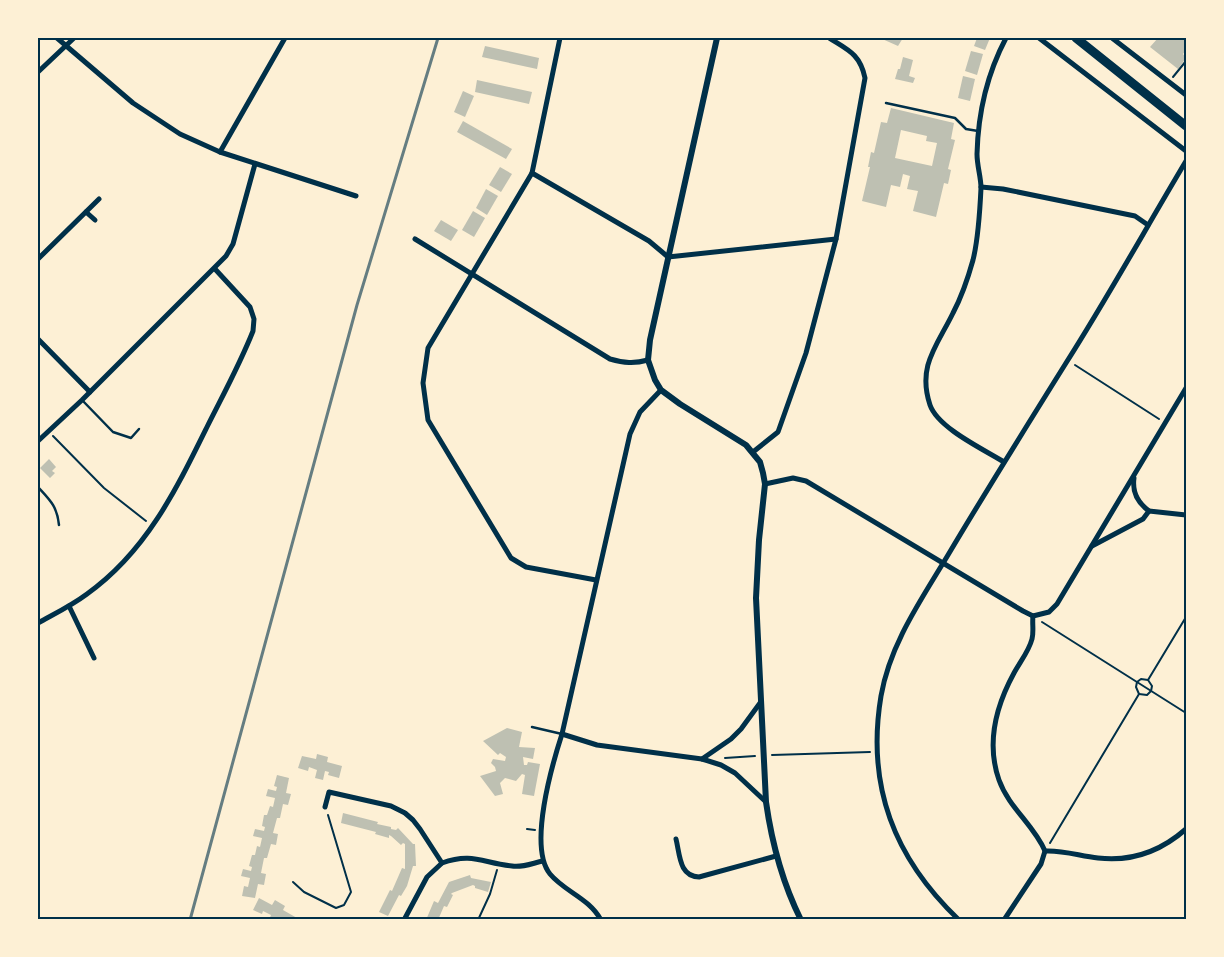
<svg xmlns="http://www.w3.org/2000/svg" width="1224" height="957" font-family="Overpass,sans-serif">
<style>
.building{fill:#bec0b2;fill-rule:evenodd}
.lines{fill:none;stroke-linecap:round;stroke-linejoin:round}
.path{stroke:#003049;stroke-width:2}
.service{stroke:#003049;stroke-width:2.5}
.minor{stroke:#003049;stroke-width:5}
.tertiary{stroke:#003049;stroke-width:6}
.trunk{stroke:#003049;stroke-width:9}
.rail{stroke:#657d81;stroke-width:3}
.neatline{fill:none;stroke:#003049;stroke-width:2}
</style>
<rect width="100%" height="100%" fill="#fdf0d5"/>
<g class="building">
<path d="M880 38H903L898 46Z"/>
<path d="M977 38H990L985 50 974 46Z"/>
<path d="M1158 38H1186V50L1183 54 1186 58 1178 69 1150 47Z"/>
<path d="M485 46 539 58 537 69 482 57Z"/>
<path d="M971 51 983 54 977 75 965 71Z"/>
<path d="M903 57 913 60 909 76 915 78 913 83 895 79 898 69H900Z"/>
<path d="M963 76 975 79 970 101 958 98Z"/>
<path d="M477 80 532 92 529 104 475 92Z"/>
<path d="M463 91 474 96 465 117 454 112Z"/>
<path d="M891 108 954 123 951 139 955 140 948 169 951 170 948 184 944 183 936 217 913 211 918 191 907 189 910 176 903 174 900 187 891 185 886 207 862 201 870 167H868L871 152 874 153 881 122 887 123ZM901 130 927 136 926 141 937 143 932 166 895 158Z"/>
<path d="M463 121 512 149 506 159 457 132Z"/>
<path d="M500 167 512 174 501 192 489 185Z"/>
<path d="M486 189 498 196 487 215 476 208Z"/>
<path d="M473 211 485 218 474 237 462 230Z"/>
<path d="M441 220 458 230 451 241 434 231Z"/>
<path d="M49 459 56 467 52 471 55 473 50 478 40 468Z"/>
<path d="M507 728 522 732 519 747 535 748 533 759 523 757 524 765H527L528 762 540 764 534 796 522 794 525 775 522 774 516 781 505 778 500 783 503 794 495 796 480 776 496 771 495 767 491 763 493 759 505 761 506 757 500 753 498 755 483 741Z"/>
<path d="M317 754 328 757 327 762 342 766 339 778 328 775 329 772 325 771 323 780 315 778 317 770 309 767 308 771 298 768 302 756 316 759Z"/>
<path d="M277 775 289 778 286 793 291 794 288 805 283 804 280 818H277L273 833 278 834 276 845 271 844 267 858H264L261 873 266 874 264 885 258 884 255 898 242 896 244 886 248 887 250 878 241 876 243 869 251 871 252 867 249 866 252 855H255L257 846 260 847 262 838 253 836 255 829 264 831 265 827 262 826 264 815H267L270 806 273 807 275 798 266 796 268 789 276 791 277 787 274 786Z"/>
<path d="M343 813 378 822 377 824 391 827V829L396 830 398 828 413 844H415L416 866H413L407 886 401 896 399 895 388 916 379 912 390 890 392 891 402 868 405 869V844L403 843 401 845 391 836 389 835V838L375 834 376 832 341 823Z"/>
<path d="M470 875 471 878 491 882 488 892 475 888V886L473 885 452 893 451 894 453 895 447 907 444 906 438 920H426L434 901 438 903 449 882Z"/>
<path d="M259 898 272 905 275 900 285 906 283 910 297 918 295 920H269L271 915 263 911 262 914 253 910Z"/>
</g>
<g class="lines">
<g class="path">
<path d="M1173 77 1186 61"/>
<path d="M1075 365 1159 419"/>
<path d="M53 436 104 488 146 521"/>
<path d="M1042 622 1186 713"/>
<path d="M1139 694 1147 695 1151 691 1152 686 1148 680"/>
<path d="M772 755 870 752"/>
<path d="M725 758 755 756"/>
<path d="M527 829 535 830"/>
<path d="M1050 843 1139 694 1136 687 1137 682 1141 679 1148 680 1186 617"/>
<path d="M293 882 304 892 336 908 344 905 351 892 328 815"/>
<path d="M478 920 490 894 497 870"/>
</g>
<g class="service">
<path d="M886 103 955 118 966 129 978 131"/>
<path d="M82 400 113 432 131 438 139 429"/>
<path d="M38 487C50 500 57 506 59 525"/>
<path d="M532 727 562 734"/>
</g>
<g class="minor">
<path d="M57 38 133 103 180 134 220 152 356 196"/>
<path d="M560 38 532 173 649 241 668 257 836 239"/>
<path d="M1039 38 1186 151"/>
<path d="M1112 38 1186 95"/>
<path d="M38 72 74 38"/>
<path d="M220 152 285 38"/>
<path d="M532 173 428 348 423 383 428 420 511 558 526 567 596 580"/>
<path d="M981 187 1003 189 1135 216 1148 225"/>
<path d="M86 212 95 220"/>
<path d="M415 239 610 359C624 363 634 364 648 360"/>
<path d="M38 259 99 199"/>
<path d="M38 339 90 392"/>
<path d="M1186 388 1057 604 1049 612 1033 616C1032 623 1034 632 1032 639 1029 651 1020 662 1014 673 996 706 986 743 999 780 1009 808 1034 825 1045 851 1063 850 1080 856 1098 858 1132 862 1161 851 1186 829"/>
<path d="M38 441 82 400 226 256 233 244 255 164"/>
<path d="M753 452 778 432 806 353 836 239 865 78C860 54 848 50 829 38"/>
<path d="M1004 462C983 449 938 428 930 405 917 366 937 346 953 313 962 296 968 278 973 260 978 240 980 209 981 188 981 177 977 166 977 154 978 114 987 74 1006 38"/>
<path d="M1134 478C1132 492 1138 503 1149 511"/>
<path d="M765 484 793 478 806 481 1023 611 1033 616"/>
<path d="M1092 546 1143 519 1149 511 1186 515"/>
<path d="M69 606 94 658"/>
<path d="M38 623C54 614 71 606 87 594 146 552 176 490 207 427 223 395 240 364 253 331L254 319 250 307 215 269"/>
<path d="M562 734 597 745 702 759 731 739 741 729 760 703"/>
<path d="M702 759 721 765 735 773 766 802"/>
<path d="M325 807 329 792 391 806 405 813 413 820 420 829 442 863C472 852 483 863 512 866 522 868 533 863 543 861"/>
<path d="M676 839C680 855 679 876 699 877L776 856"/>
<path d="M404 920 427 877 442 863"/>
<path d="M601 920C589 898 565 892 550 874 528 847 552 765 562 734L630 434 640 412 661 390"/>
<path d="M959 920C894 858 866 786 881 696 890 644 921 600 948 555 986 491 1026 427 1066 363 1108 297 1146 228 1186 161"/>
<path d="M1004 920 1041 864 1045 851"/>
</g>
<path class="tertiary" d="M717 38 650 340 648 360 655 380 661 390 680 404 746 445 760 462 763 473 765 484 759 540 756 598 766 802C772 844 782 882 801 920"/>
<path class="trunk" d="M1076 38 1186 126"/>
<path class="rail" d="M190 920 357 305 438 38"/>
</g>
<rect width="1224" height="957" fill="none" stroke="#fdf0d5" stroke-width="78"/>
<rect x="39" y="39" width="1146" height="879" class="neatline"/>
</svg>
